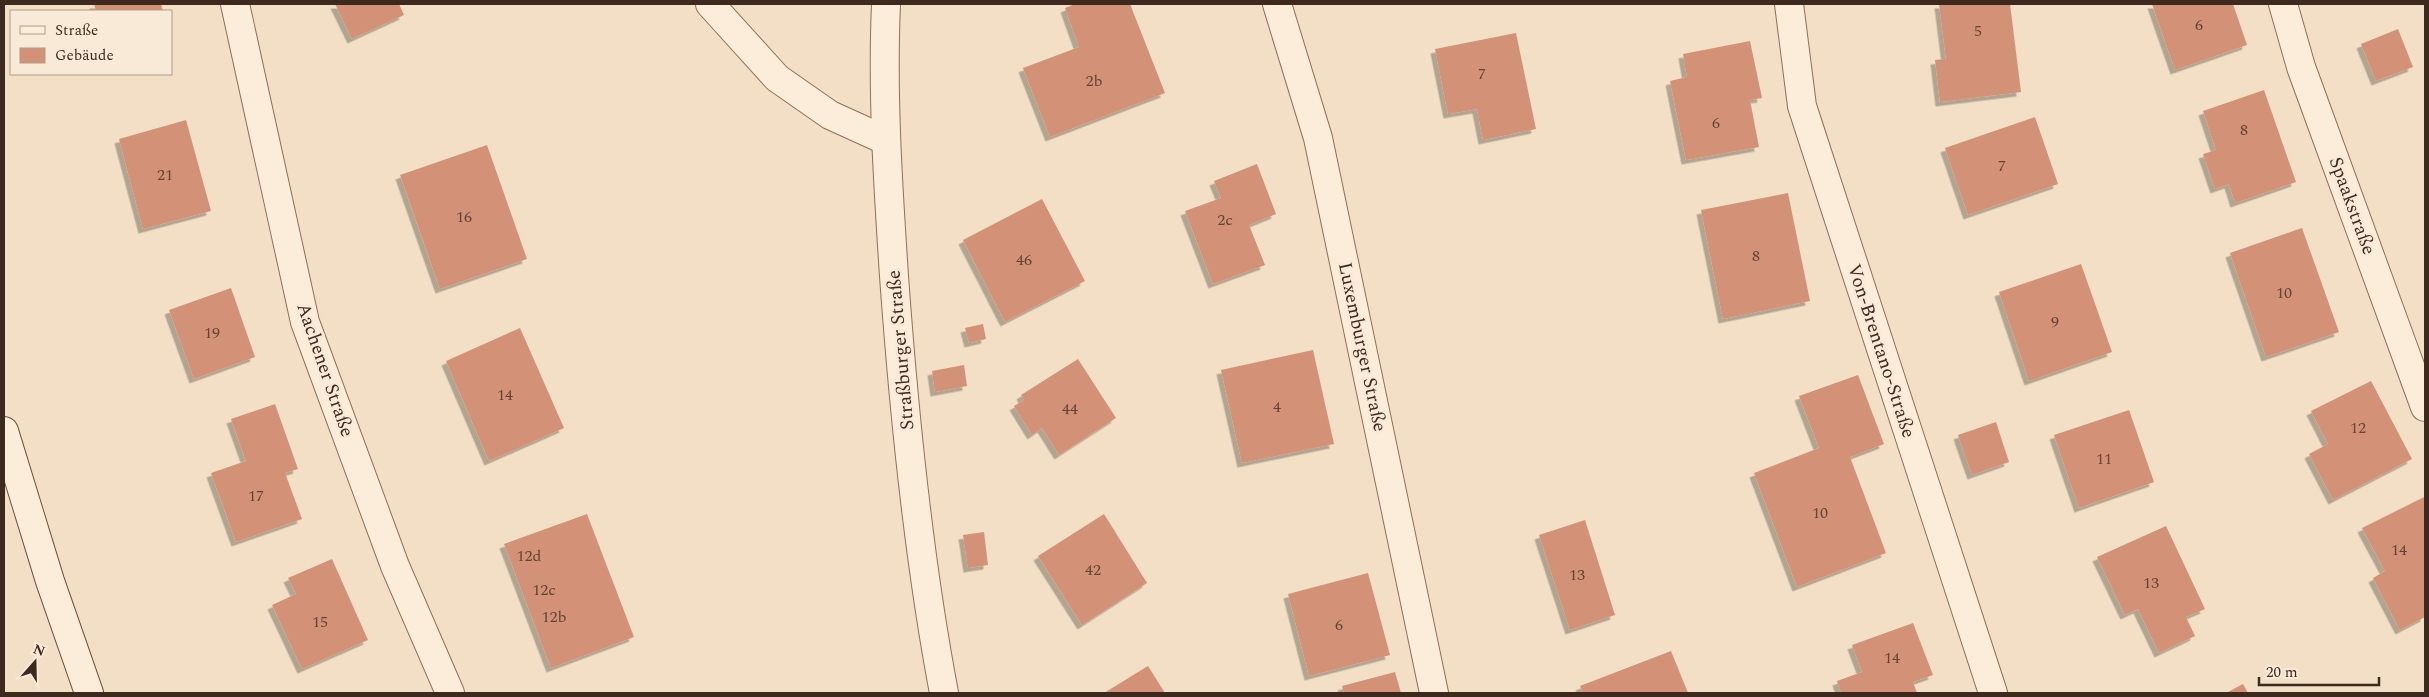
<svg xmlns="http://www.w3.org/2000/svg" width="2429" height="697" font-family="Spectral,serif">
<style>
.building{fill:#d39278;filter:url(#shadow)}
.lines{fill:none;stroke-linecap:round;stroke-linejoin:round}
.street-casing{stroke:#8f6f59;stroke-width:30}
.secondary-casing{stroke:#71503c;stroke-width:30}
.street{stroke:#fbedda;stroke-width:28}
.secondary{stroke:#fbedda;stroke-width:28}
.labels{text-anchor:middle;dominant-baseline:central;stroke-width:5;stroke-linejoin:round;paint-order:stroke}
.number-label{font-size:16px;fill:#634334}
.street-label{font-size:19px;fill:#3e291e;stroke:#f8ead6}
</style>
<defs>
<filter id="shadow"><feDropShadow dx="-4.5" dy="4.5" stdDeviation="0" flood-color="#0004"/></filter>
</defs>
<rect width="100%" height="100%" fill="#f2dfc5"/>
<g class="building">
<path d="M94 4H161L163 11H96Z"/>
<path d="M335 4H399L404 15 352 39Z"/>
<path d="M1075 4H1130L1165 93 1050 137 1023 68 1079 47 1065 8Z"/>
<path d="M1939 4H2010L2021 92 1940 102 1935 60 1946 59Z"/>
<path d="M2152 4H2233L2247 45 2175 70Z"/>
<path d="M2398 29 2413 67 2376 81 2361 44Z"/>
<path d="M1516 33 1536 129 1483 140 1477 109 1448 114 1435 49Z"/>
<path d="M1750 41 1762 98 1750 100 1759 147 1686 160 1670 81 1687 77 1683 54Z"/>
<path d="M2264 90 2296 182 2235 203 2229 184 2215 189 2203 154 2216 150 2203 111Z"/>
<path d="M2035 117 2058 184 1968 215 1945 148Z"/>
<path d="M186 120 211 211 143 229 119 139Z"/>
<path d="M487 145 527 259 440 289 400 175Z"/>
<path d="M1257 164 1276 214 1249 225 1265 265 1213 284 1185 211 1221 198 1214 181Z"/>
<path d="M1788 193 1810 301 1723 319 1701 210Z"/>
<path d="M1042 199 1085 281 1005 322 963 240Z"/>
<path d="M2302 228 2339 332 2266 357 2230 253Z"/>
<path d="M2081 264 2112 352 2029 381 1999 292Z"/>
<path d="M231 288 255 357 194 379 169 310Z"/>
<path d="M983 324 986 339 969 343 965 328Z"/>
<path d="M520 328 564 428 489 461 446 361Z"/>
<path d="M1313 350 1334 444 1242 463 1221 370Z"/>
<path d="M1078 359 1116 418 1059 455 1042 428 1032 435 1014 406 1024 400 1021 395Z"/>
<path d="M964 365 967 386 935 392 932 371Z"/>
<path d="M1858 375 1884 444 1850 457 1886 553 1797 587 1754 473 1819 448 1799 396Z"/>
<path d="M2371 381 2412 459 2333 500 2309 454 2328 444 2311 411Z"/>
<path d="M275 404 298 469 285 473 302 519 236 542 211 473 246 461 231 419Z"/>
<path d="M2129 410 2154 482 2079 508 2054 435Z"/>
<path d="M1996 422 2009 462 1972 475 1958 435Z"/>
<path d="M2424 497 2425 617 2400 630 2373 578 2385 571 2362 528Z"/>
<path d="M587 514 634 637 551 668 504 544Z"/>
<path d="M1104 514 1147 583 1082 625 1038 556Z"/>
<path d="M1585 520 1615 615 1570 630 1539 535Z"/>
<path d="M2166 526 2205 609 2186 617 2195 636 2159 653 2138 609 2125 615 2097 557Z"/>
<path d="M984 532 988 565 968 568 963 535Z"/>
<path d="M332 559 368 640 302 669 272 605 296 594 288 578Z"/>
<path d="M1368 573 1390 655 1309 676 1288 594Z"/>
<path d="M1913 623 1933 675 1913 682 1917 693H1841L1837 681 1862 672 1852 645Z"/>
<path d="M1671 651 1688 693H1583L1580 686Z"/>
<path d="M1148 666 1165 693H1104Z"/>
<path d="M1395 672 1401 693H1344L1342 686Z"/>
<path d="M2243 684 2248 693H2226Z"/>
</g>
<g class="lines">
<defs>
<g id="street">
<path d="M235 4 305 322 395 566 450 693"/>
<path d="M710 4 777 78 830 115 885 140"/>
<path d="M886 4C882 95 888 185 894 276 904 415 918 556 944 693"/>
<path d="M1277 4 1318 138 1434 693"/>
<path d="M1789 4 1802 106 1993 693"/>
<path d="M2283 4 2301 67 2425 407"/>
</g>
<path id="secondary" d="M4 431 50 581 89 693"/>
</defs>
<use href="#street" class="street-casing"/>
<use href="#secondary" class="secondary-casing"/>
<use href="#street" class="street"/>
<use href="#secondary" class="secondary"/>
</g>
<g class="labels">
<g class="number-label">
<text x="2199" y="25">6</text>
<text x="1978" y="31">5</text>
<text x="1482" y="74">7</text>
<text x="1094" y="81">2b</text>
<text x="1716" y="123">6</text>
<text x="2244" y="130">8</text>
<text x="2002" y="166">7</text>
<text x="165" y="175">21</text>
<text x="464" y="217">16</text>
<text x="1225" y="220">2c</text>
<text x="1756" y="256">8</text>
<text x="1024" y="260">46</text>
<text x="2284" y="293">10</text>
<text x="2055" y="322">9</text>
<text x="212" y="333">19</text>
<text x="505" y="395">14</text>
<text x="1277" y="407">4</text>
<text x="1070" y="409">44</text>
<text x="2358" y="428">12</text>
<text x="2104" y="459">11</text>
<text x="256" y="496">17</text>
<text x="1820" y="513">10</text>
<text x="2399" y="550">14</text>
<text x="529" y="556">12d</text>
<text x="1093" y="570">42</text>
<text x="1577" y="575">13</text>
<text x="2151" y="583">13</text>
<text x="544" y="590">12c</text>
<text x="554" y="617">12b</text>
<text x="320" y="622">15</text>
<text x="1339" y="625">6</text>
<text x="1892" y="658">14</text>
</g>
<g class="street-label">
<text transform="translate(2352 206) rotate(70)">Spaakstraße</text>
<text transform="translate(1362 347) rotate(78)">Luxemburger Straße</text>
<text transform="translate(901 350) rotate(-95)">Straßburger Straße</text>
<text transform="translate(1881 351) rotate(72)">Von-Brentano-Straße</text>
<text transform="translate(325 370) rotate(71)">Aachener Straße</text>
</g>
</g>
<rect width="2429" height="697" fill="none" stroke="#3e291e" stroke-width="10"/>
<rect x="10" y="10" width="162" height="65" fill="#f8ead6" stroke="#ae9d8c"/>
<rect x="20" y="26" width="25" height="8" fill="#fbedda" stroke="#ae9d8c"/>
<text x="55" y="35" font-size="15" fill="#3e291e">Straße</text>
<rect x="20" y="48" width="25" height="15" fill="#d39278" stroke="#ae9d8c"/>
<text x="55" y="60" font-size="15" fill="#3e291e">Gebäude</text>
<g transform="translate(35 662) rotate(20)" stroke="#f8ead6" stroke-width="4" paint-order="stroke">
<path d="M0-4L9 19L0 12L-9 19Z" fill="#3e291e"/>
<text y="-8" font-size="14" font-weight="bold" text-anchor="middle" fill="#3e291e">N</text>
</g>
<path d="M2259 677v8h120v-8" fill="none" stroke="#3e291e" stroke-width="2.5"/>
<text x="2266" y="677" font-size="15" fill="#3e291e" stroke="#f8ead6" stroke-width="4" paint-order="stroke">20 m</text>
</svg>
